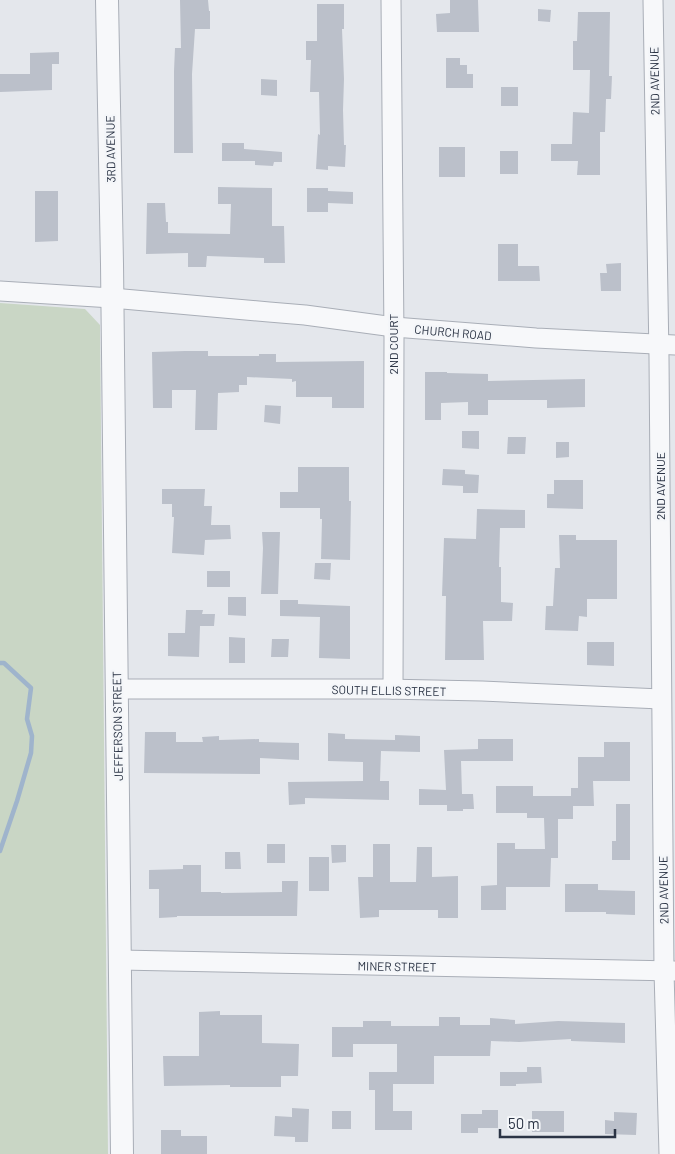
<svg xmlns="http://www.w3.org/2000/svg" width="675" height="1154" font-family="Barlow,sans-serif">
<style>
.green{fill:#c9d6c5}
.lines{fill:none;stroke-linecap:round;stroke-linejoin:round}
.stream{stroke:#9fb4cc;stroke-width:4.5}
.building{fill:#bbc0ca}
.minor-casing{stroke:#a9aeb7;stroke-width:21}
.tertiary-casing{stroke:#a9aeb7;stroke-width:24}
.minor{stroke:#f7f8fa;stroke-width:19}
.tertiary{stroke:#f7f8fa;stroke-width:22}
.labels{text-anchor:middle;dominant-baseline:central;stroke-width:4.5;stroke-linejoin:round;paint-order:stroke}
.street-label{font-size:12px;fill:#2b3445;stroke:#f4f6f9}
</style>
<rect width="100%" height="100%" fill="#e4e7ec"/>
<path class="green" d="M0 303 85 309 100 325 108 1154H0Z"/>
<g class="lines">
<path class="stream" d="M0 663H4L31 688 27 719 32 736 31 753 17 801 0 851"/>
</g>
<g class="building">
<path d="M180 0H208L209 11H210V29H195L192 74 193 153H174V71L175 48H181Z"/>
<path d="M450 0H478L479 32H437L436 14 450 13Z"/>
<path d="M317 4H344V29H342L344 79 343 110 344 145H346L345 167 328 166V170L316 169 318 134 320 135 319 92H310L311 60H306V41H317Z"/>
<path d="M538 9 551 10 550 22 538 21Z"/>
<path d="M578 12H610L609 76H612L611 99H606L605 132H600V175H577L578 161H551V144H572L573 112 589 113 590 70H573V41H577Z"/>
<path d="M59 52V64H52V90L0 92V74H30V53Z"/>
<path d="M446 58H460V65H467V74H473V88H446Z"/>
<path d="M261 79 277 80V96L261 95Z"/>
<rect x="501" y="87" width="17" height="19"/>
<path d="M222 143H244V149L282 152V162H274L273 166 255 165V161H222Z"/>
<rect x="439" y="147" width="26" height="30"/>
<rect x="500" y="151" width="18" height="23"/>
<path d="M218 187 272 188V226H284L285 263H264V258L207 256 206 267H188V253L146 254 147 203H165L166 222H168V233L230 234 231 204H218Z"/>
<path d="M307 188H328V191L353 192V204L328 203V212H307Z"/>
<path d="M35 191H58V241L35 242Z"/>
<path d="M498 244H518V266H539L540 281H498Z"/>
<path d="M621 263V291H601L600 273H607L606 264Z"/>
<path d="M185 351H208V356H259V354H276V362L364 361V408H332V397H296V381L292 382V379L247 377V385H239V392L218 393 217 430H195L196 390H172V408H153L152 352Z"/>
<path d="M425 372H447V373L488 374V381L585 379V407L547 408V400H488V415H468V402L441 403V420H425Z"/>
<path d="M265 405 281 406 280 424 264 422Z"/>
<path d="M462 431H479V449L462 448Z"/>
<path d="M508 437H526L525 454H507Z"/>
<path d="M556 442H569V457L556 458Z"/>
<path d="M298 467H349V501H351L350 560 321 559 322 519H320V508H280V492H298Z"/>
<path d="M443 469 465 470V474L479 475 478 493H463V486L442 485Z"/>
<path d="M554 480H583V509L547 508V494H554Z"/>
<path d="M162 489H205L204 506H212L211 525H230L231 539 205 540 204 555 172 553 174 517H172V504H162Z"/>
<path d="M477 509 525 510V528H500L499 567H501V602L513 603 512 621H483L484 660H445L446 596H442L444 538 476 539Z"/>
<path d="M262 532H280L278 594H261L263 548Z"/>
<path d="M559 535H576V540H617V599H587V617L579 616 578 631 545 630 546 606H553L555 568H560Z"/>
<path d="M315 563H331L330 580 314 579Z"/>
<rect x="207" y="571" width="23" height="16"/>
<path d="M228 597H246V616L228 615Z"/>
<path d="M280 600H298V604L350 606V659L319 658 320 617 280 616Z"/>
<path d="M186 610H203L202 614H215L214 626H200L199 657 168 656V633H185Z"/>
<path d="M229 637 245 638V663H229Z"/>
<path d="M272 639H289L288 657H271Z"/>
<path d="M587 642H614V666L587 665Z"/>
<path d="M145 732H176V742H203L202 737 219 736V740L259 739V742L299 743V760L260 758V774L144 773Z"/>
<path d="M328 733 345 734V739L395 740V735L420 736V752L381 751 380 781H389V800L305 798V804L289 805 288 782 363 781V762L328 761Z"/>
<path d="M478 739H513V761H461L462 794H473L474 809H463V811H447V805H419V789L446 790 444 750 478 749Z"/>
<path d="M604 742H630V781H593L594 806H573V819H558V858H551L550 887H506V910H481V886L497 885V843H515V849H545L544 818H527V813H496V786H533V796H571V788H578V757H604Z"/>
<path d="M616 804H630V860H612V841H616Z"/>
<rect x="267" y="844" width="18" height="19"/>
<path d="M373 844H390V882H416L417 847H432V877L458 876V918H438V910H379V917L360 918 358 877H373Z"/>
<path d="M331 845H346V862L332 863Z"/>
<path d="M225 852H240L241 869H225Z"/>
<rect x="309" y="857" width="20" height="34"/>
<path d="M183 865H201V892H221V893L282 892V881H298L297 916H177V917L159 918V889H149V870L183 869Z"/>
<path d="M565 884H598V890L635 891V915L606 914V912H565Z"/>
<path d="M220 1011V1015H262V1043L299 1044 298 1076H281V1087H230V1085L164 1086 163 1056H199V1012Z"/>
<path d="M439 1017H460V1025H490V1018L515 1020V1024L558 1021 625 1023V1043L571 1041V1039L519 1042 491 1041 490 1056H434V1084H393V1111H412V1130H375V1090H369V1072H397V1044H353V1057H332V1027H363V1021H391V1026H439Z"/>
<path d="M527 1067H541L542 1083 516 1084V1086H500V1072H527Z"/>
<path d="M292 1108 309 1109 308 1142H295V1137L274 1136 275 1116 292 1117Z"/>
<path d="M482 1110H498V1128H478V1133H461V1114H482Z"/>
<rect x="332" y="1111" width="19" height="18"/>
<rect x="532" y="1111" width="32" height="21"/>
<path d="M614 1112 637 1113 636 1135 605 1134V1120L614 1121Z"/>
<path d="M161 1130H181V1136H207V1154H161Z"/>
</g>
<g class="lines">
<defs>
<g id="minor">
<path d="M391 0 394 338 393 689"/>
<path d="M653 0 659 357 664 971 669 1154"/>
<path d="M0 291 112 298 269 312 305 315 394 327 536 338 675 345"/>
<path d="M117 689H385L482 691 661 699"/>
<path d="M120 960 675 971"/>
</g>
<path id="tertiary" d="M107 0 112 264 122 1154"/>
</defs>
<use href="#minor" class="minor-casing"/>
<use href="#tertiary" class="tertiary-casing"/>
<use href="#minor" class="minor"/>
<use href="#tertiary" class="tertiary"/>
</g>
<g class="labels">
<g class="street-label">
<text transform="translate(654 81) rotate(-91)">2ND AVENUE</text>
<text transform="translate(110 149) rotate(-91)">3RD AVENUE</text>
<text transform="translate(453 332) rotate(5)">CHURCH ROAD</text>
<text transform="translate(393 344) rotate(-90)">2ND COURT</text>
<text transform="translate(660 486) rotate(-90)">2ND AVENUE</text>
<text transform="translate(389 690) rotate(1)">SOUTH ELLIS STREET</text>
<text transform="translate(117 726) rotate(-91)">JEFFERSON STREET</text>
<text transform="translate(663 890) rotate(-91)">2ND AVENUE</text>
<text transform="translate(397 966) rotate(1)">MINER STREET</text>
</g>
</g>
<path d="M500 1129v8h115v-8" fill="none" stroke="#2b3445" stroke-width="2.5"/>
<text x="508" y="1129" font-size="15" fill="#2b3445" stroke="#f4f6f9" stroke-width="4" paint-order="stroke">50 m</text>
</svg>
